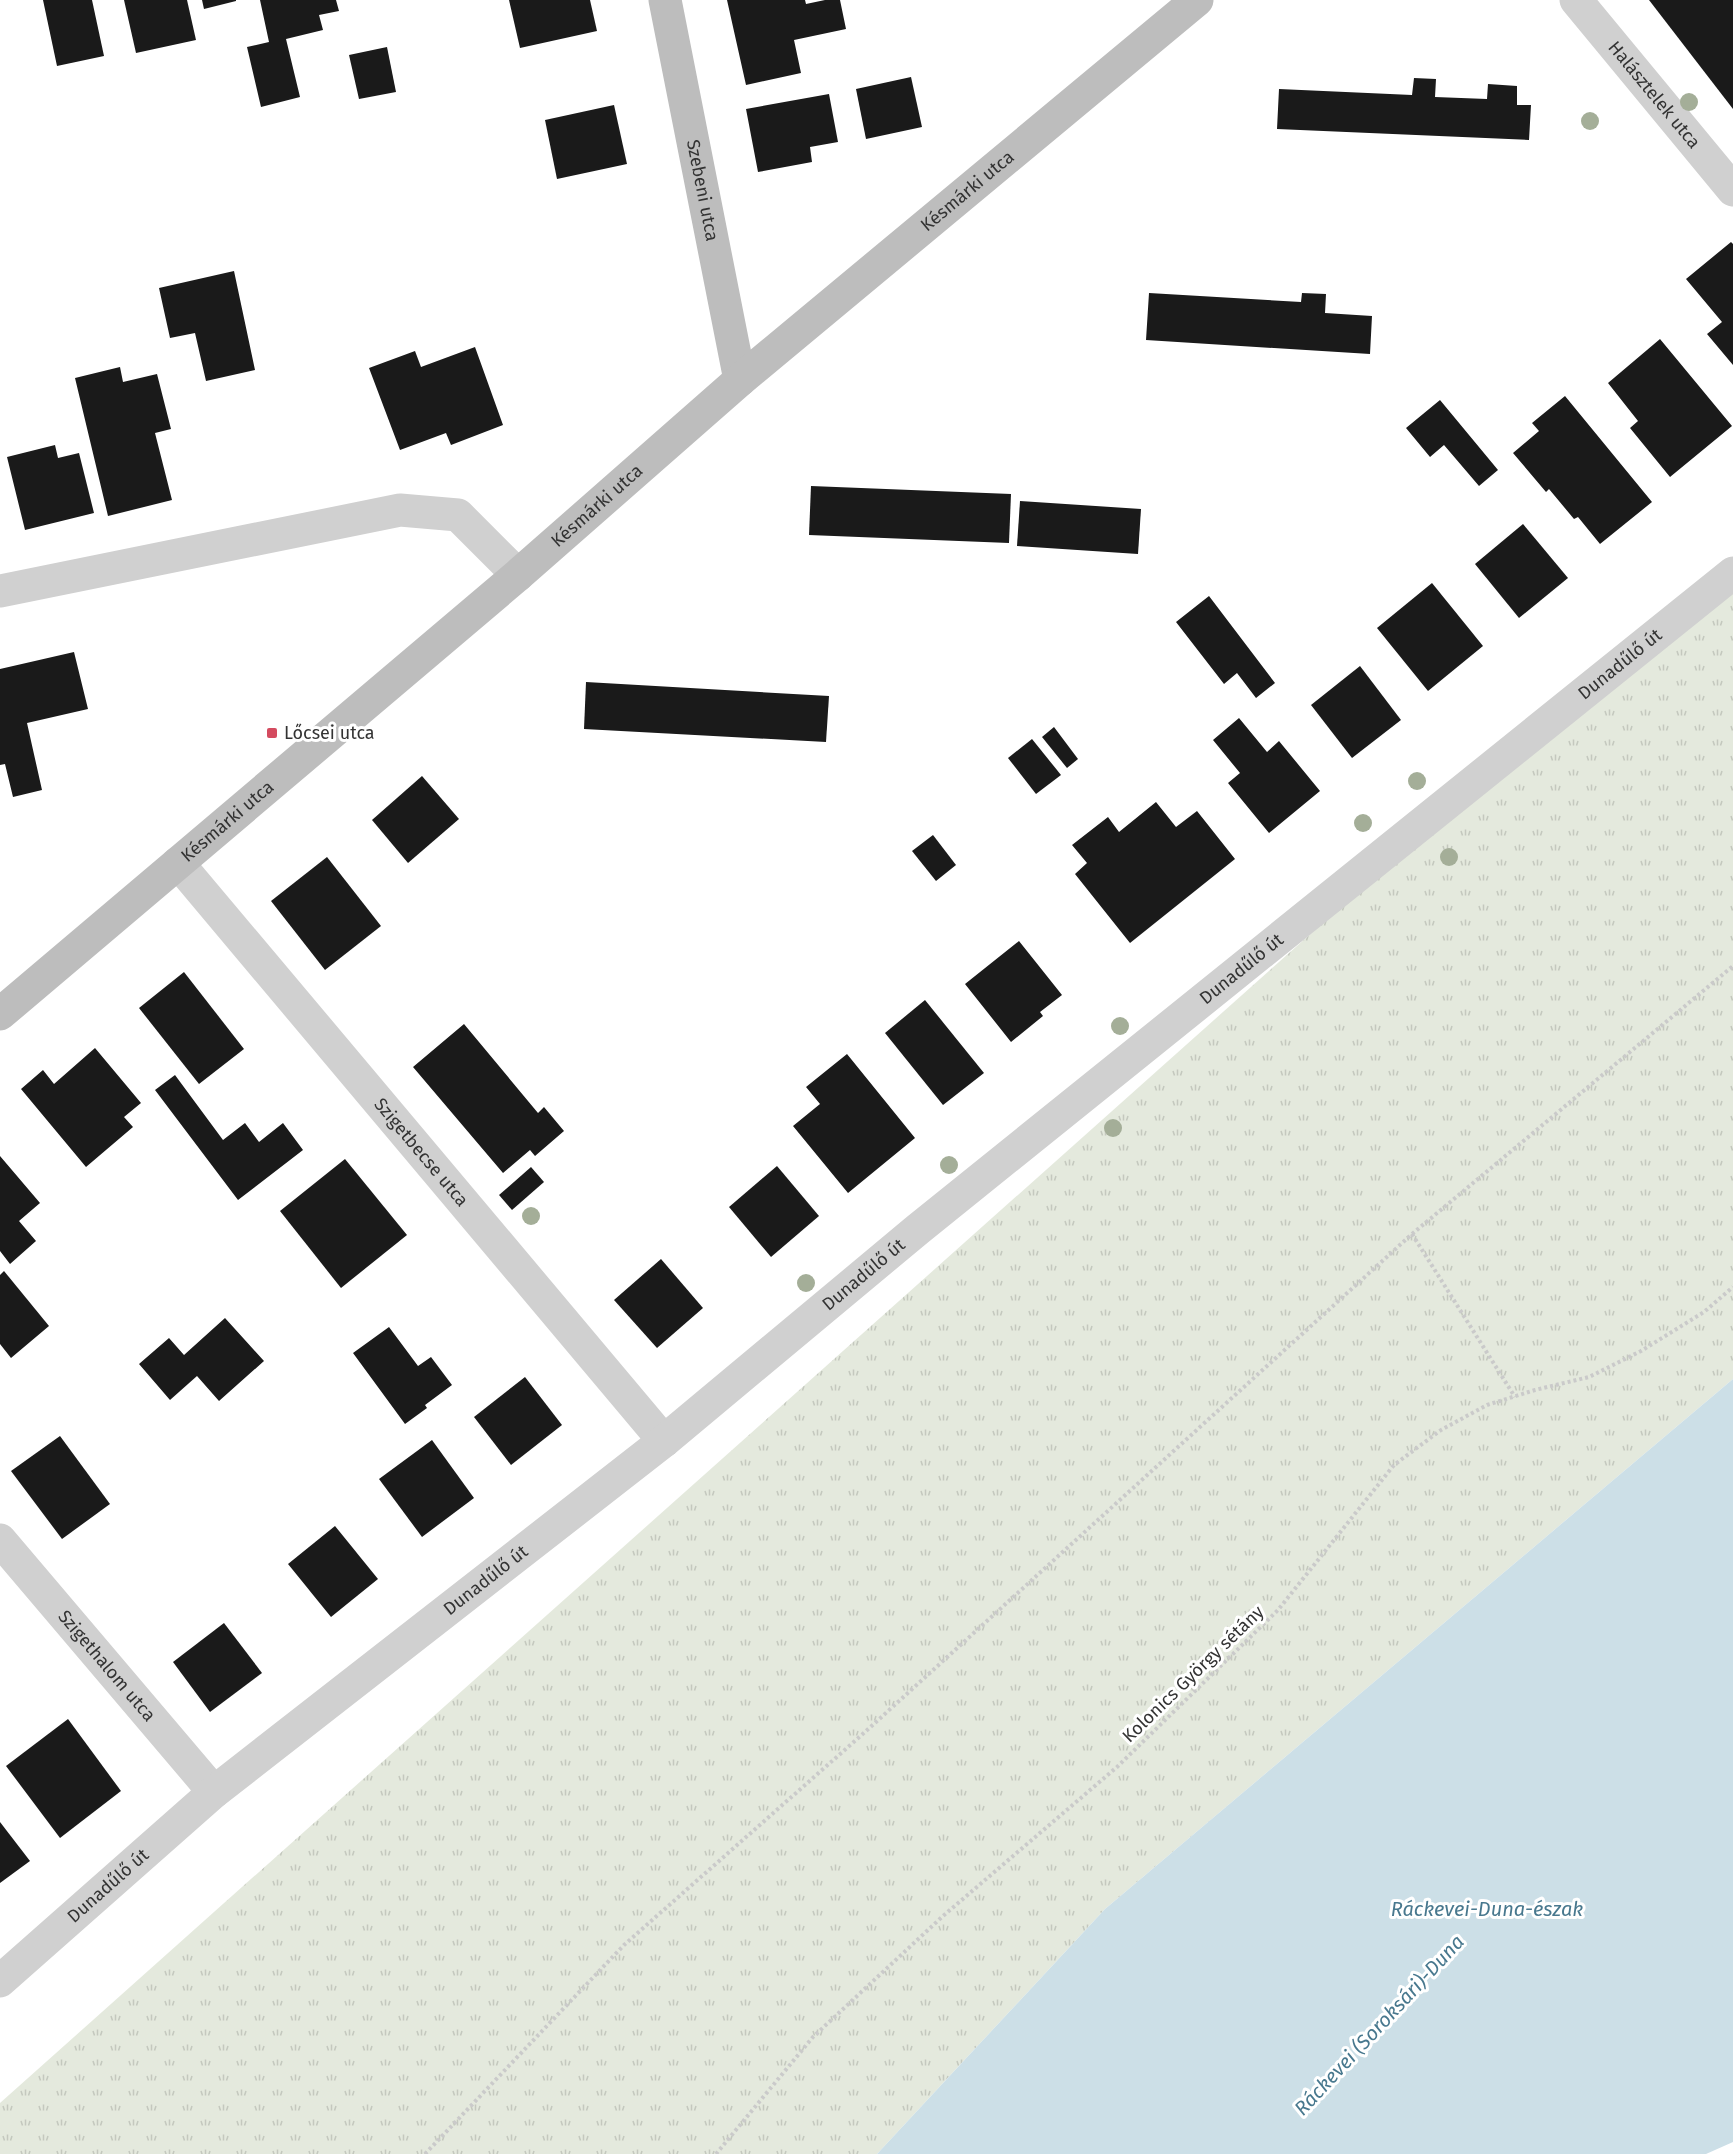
<svg xmlns="http://www.w3.org/2000/svg" width="1733" height="2154" font-family="'Fira Sans',sans-serif">
<style>
.grass{fill:url(#grass-tufts)}
.water{fill:#ccdfe7}
.building{fill:#1a1a1a}
.lines{fill:none;stroke-linecap:round;stroke-linejoin:round}
.path{stroke:#cacaca;stroke-width:4;stroke-dasharray:3 3;stroke-linecap:butt}
.street{stroke:#d0d0d0;stroke-width:33}
.secondary{stroke:#bdbdbd;stroke-width:33}
.tree{fill:#a4ae98}
.poi-dot{fill:#d44b5f;stroke:#fff;stroke-width:2}
.labels{text-anchor:middle;dominant-baseline:central;stroke-width:6;stroke-linejoin:round;paint-order:stroke}
.street-label{font-size:18px;fill:#333;stroke:#fff}
.poi-label{font-size:18px;fill:#333;stroke:#fff;text-anchor:start}
.water-label{font-size:20px;font-style:italic;fill:#48788e;stroke:#fff}
</style>
<defs>
<pattern id="grass-tufts" width="24" height="20" patternUnits="userSpaceOnUse" patternTransform="scale(1.5)"><rect width="24" height="20" fill="#e4e9dd"/><path d="M3 7l-1-3M5 7V3M7 7l1-3M15 17l-1-3M17 17v-4M19 17l1-3" fill="none" stroke="#c4c8be"/></pattern>
</defs>
<rect width="100%" height="100%" fill="#fff"/>
<path class="grass" d="M1733 557V1379L1105 1909 877 2154H0V2103Z"/>
<path class="water" d="M1733 1379V2142L1706 2154H877L1105 1909Z"/>
<g class="building">
<path d="M43 0H92L104 56 57 66Z"/>
<path d="M124 0H187L196 40 136 53Z"/>
<path d="M202 0H236V1L204 9Z"/>
<path d="M260 0H336L339 11 319 15 323 30 286 39 300 97 261 107 247 47 269 42Z"/>
<path d="M509 0H590L597 31 520 48Z"/>
<path d="M727 0H805L806 4 825 0H840L846 29 794 40 801 73 746 85Z"/>
<path d="M1649 0H1733V109Z"/>
<path d="M387 47 396 92 359 99 349 55Z"/>
<path d="M911 77 922 127 866 139 856 89Z"/>
<path d="M1414 78 1436 79 1435 97 1487 99 1488 84 1517 86V105H1531L1529 140 1277 129 1279 89 1412 95Z"/>
<path d="M829 94 838 142 810 147 812 162 758 172 746 109Z"/>
<path d="M614 105 627 164 557 179 545 120Z"/>
<path d="M1731 242 1733 244V365L1707 334 1722 322 1686 279Z"/>
<path d="M234 271 255 370 206 381 195 333 170 338 159 288Z"/>
<path d="M1149 293 1301 302 1302 293 1326 294 1325 313 1372 316 1370 354 1146 340Z"/>
<path d="M1660 339 1732 426 1670 477 1630 428 1638 421 1608 383Z"/>
<path d="M475 347 503 425 451 445 446 433 400 450 369 368 415 351 421 367Z"/>
<path d="M120 367 123 382 157 374 171 429 155 433 172 500 108 516 75 378Z"/>
<path d="M1565 396 1652 502 1600 544 1578 517 1574 519 1549 489 1546 492 1513 453 1539 431 1532 423Z"/>
<path d="M1440 400 1498 470 1479 486 1444 445 1430 457 1406 428Z"/>
<path d="M55 445 58 458 79 453 94 513 25 530 7 457Z"/>
<path d="M811 486 1011 494 1009 543 809 535Z"/>
<path d="M1020 501 1141 509 1138 554 1017 546Z"/>
<path d="M1523 524 1568 578 1519 618 1475 564Z"/>
<path d="M1432 583 1483 646 1428 691 1377 628Z"/>
<path d="M1209 596 1275 683 1256 698 1237 673 1224 684 1176 622Z"/>
<path d="M74 652 88 709 27 723 42 790 13 797 5 764 0 765V669Z"/>
<path d="M1360 666 1401 720 1352 758 1311 705Z"/>
<path d="M586 682 829 696 826 742 584 729Z"/>
<path d="M1239 718 1267 752 1279 741 1320 791 1269 833 1228 783 1240 773 1213 740Z"/>
<path d="M1054 727 1078 759 1067 768 1042 737Z"/>
<path d="M1032 739 1061 775 1036 794 1008 758Z"/>
<path d="M422 776 459 819 408 863 372 820Z"/>
<path d="M1156 802 1176 827 1197 811 1235 859 1130 943 1075 874 1087 863 1072 845 1108 817 1119 832Z"/>
<path d="M933 835 956 865 936 881 912 851Z"/>
<path d="M327 857 381 926 325 970 271 901Z"/>
<path d="M1019 941 1062 995 1040 1012 1043 1016 1011 1042 965 984Z"/>
<path d="M184 972 244 1049 199 1084 139 1008Z"/>
<path d="M925 1000 984 1073 943 1105 885 1033Z"/>
<path d="M464 1024 538 1113 544 1107 564 1131 535 1156 530 1150 503 1173 413 1067Z"/>
<path d="M95 1048 141 1103 124 1117 133 1127 86 1167 21 1089 43 1070 54 1084Z"/>
<path d="M847 1054 915 1138 848 1193 793 1126 820 1104 806 1087Z"/>
<path d="M175 1075 223 1140 245 1123 259 1142 283 1123 303 1150 238 1200 155 1090Z"/>
<path d="M0 1156 40 1203 19 1221 36 1241 10 1264 0 1251Z"/>
<path d="M345 1159 407 1235 341 1288 280 1211Z"/>
<path d="M777 1166 819 1216 771 1257 729 1207Z"/>
<path d="M531 1167 544 1182 512 1210 499 1195Z"/>
<path d="M661 1259 703 1308 657 1348 614 1300Z"/>
<path d="M4 1271 49 1326 11 1358 0 1344V1275Z"/>
<path d="M225 1318 264 1361 219 1401 197 1376 170 1400 139 1364 169 1338 184 1355Z"/>
<path d="M389 1327 418 1366 431 1357 452 1385 425 1405 427 1408 405 1424 353 1353Z"/>
<path d="M525 1377 562 1425 511 1465 474 1417Z"/>
<path d="M60 1436 110 1504 62 1539 11 1471Z"/>
<path d="M432 1440 474 1498 422 1537 379 1479Z"/>
<path d="M335 1526 378 1579 331 1617 288 1564Z"/>
<path d="M224 1623 262 1673 210 1712 173 1662Z"/>
<path d="M68 1719 121 1791 60 1838 6 1766Z"/>
<path d="M0 1822 30 1861 0 1883Z"/>
</g>
<g class="lines">
<g class="path">
<path d="M1412 1234 1515 1397"/>
<path d="M425 2154 624 1945 865 1732 1412 1234 1733 966"/>
<path d="M716 2154 813 2037 943 1916 1117 1767 1278 1610 1394 1465 1441 1430 1487 1405 1535 1390 1589 1377 1641 1351 1704 1312 1733 1287"/>
</g>
<g class="street">
<path id="s1" d="M1576 0 1733 190"/>
<path d="M0 591 400 510 458 515 518 575"/>
<path id="s2" d="M178 863 664 1441"/>
<path id="s3" d="M0 1540 214 1792"/>
<path id="s4" d="M0 1981 214 1792 664 1441 917 1230 1733 573"/>
</g>
<g class="secondary">
<path id="s5" d="M665 0 740 380"/>
<path id="s6" d="M0 1014 518 575 740 380 1197 0"/>
</g>
</g>
<g class="tree">
<circle cx="1689" cy="102" r="9"/>
<circle cx="1590" cy="121" r="9"/>
<circle cx="1417" cy="781" r="9"/>
<circle cx="1363" cy="823" r="9"/>
<circle cx="1449" cy="857" r="9"/>
<circle cx="1120" cy="1026" r="9"/>
<circle cx="1113" cy="1128" r="9"/>
<circle cx="949" cy="1165" r="9"/>
<circle cx="531" cy="1216" r="9"/>
<circle cx="806" cy="1283" r="9"/>
</g>
<rect class="poi-dot" x="266" y="727" width="12" height="12" rx="3"/>
<g class="labels">
<g class="street-label">
<text stroke="none"><textPath href="#s1" startOffset="123">Halásztelek utca</textPath></text>
<text stroke="none"><textPath href="#s5" startOffset="194">Szebeni utca</textPath></text>
<text stroke="none"><textPath href="#s6" startOffset="1270">Késmárki utca</textPath></text>
<text stroke="none"><textPath href="#s6" startOffset="784">Késmárki utca</textPath></text>
<text stroke="none"><textPath href="#s4" startOffset="2088">Dunadűlő út</textPath></text>
<text stroke="none"><textPath href="#s6" startOffset="298">Késmárki utca</textPath></text>
<text stroke="none"><textPath href="#s4" startOffset="1602">Dunadűlő út</textPath></text>
<text stroke="none"><textPath href="#s2" startOffset="378">Szigetbecse utca</textPath></text>
<text stroke="none"><textPath href="#s4" startOffset="1116">Dunadűlő út</textPath></text>
<text stroke="none"><textPath href="#s4" startOffset="630">Dunadűlő út</textPath></text>
<text stroke="none"><textPath href="#s3" startOffset="165">Szigethalom utca</textPath></text>
<text transform="translate(1193 1674) rotate(-44)">Kolonics György sétány</text>
<text stroke="none"><textPath href="#s4" startOffset="144">Dunadűlő út</textPath></text>
</g>
<g class="poi-label">
<text x="284" y="733">Lőcsei utca</text>
</g>
<g class="water-label">
<text x="1487" y="1909">Ráckevei-Duna-észak</text>
<text transform="translate(1379 2025) rotate(-47)">Ráckevei (Soroksári)-Duna</text>
</g>
</g>
</svg>
